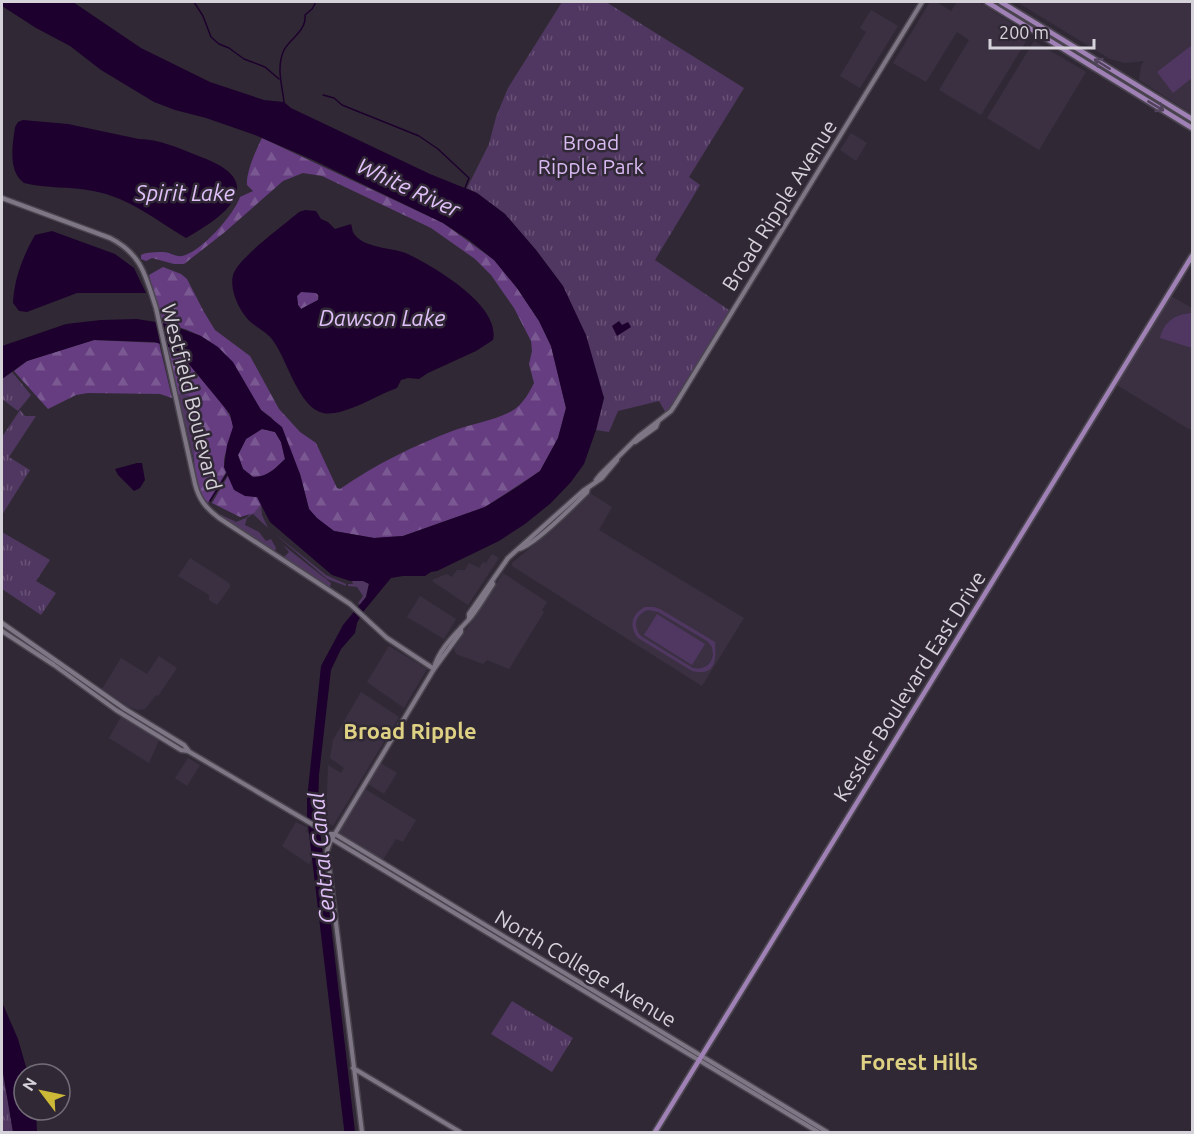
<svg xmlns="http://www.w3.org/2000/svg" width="1194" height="1134" font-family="Ubuntu,sans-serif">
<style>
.built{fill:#3a3042}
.green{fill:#503761;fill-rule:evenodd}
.forest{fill:url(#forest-firs)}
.park{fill:url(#park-tufts)}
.water{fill:#1d002d;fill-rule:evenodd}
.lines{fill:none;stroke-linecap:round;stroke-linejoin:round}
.stream{stroke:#1d002d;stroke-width:1.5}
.secondary-casing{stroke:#49444e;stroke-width:7}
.primary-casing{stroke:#49444e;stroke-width:8}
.secondary{stroke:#7e7684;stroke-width:4}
.primary{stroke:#a081b6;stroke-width:4.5}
.oneway{stroke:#52435c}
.labels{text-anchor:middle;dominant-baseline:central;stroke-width:5;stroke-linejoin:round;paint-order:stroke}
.park-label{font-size:21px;fill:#d9b9f2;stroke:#302935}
.street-label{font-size:21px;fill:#d6d2da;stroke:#302935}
.water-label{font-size:22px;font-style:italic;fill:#e2c1fb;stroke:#302935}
.neighbourhood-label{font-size:22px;font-weight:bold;fill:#ded183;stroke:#302935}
</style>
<defs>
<pattern id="forest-firs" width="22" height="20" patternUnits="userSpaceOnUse" patternTransform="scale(1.5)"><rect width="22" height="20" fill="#653d80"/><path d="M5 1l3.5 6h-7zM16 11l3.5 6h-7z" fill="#7a5891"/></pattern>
<pattern id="park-tufts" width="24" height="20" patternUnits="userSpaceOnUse" patternTransform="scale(1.5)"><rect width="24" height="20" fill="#503761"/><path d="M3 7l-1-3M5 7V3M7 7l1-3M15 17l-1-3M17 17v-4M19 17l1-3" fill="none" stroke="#685377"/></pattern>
</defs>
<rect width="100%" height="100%" fill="#302935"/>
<g class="built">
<path d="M930 2H936L951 11 957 2H979L1030 35 981 115 939 90 969 40 957 32 926 82 893 63Z"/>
<path d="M1017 2H1192V114L1139 80 1141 66 1144 61 1125 63 1110 59Z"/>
<path d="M871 10 898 26 860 88 840 76 866 32 860 28Z"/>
<path d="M1034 41 1086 72 1039 150 987 118Z"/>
<path d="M851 133 867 143 856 161 840 150Z"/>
<path d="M1171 296 1192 308V431L1117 385Z"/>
<path d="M590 493 612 507 599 530 744 618 702 686 512 566V563L559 524 563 517Z"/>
<path d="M492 554 499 558 468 605 432 581 434 579 447 574 452 577 457 570H465L469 563 479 568 483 562 486 563Z"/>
<path d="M190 558 229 583 230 587 217 605 209 600V595L178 576Z"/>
<path d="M503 573 547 602 542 610 544 612 509 669 487 660 483 664 456 654 454 648Z"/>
<path d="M420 596 456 619 444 639 407 617Z"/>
<path d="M389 646 427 669 404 708 367 682Z"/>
<path d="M159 656 177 668 158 696 156 695 145 709 138 710 127 706 102 689 121 658 147 674Z"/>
<path d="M361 692 399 717 333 826 326 821 328 765 341 773 344 768 330 758 333 740Z"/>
<path d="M121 717 159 740 149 763 109 738Z"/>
<path d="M188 758 200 765 187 786 175 778Z"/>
<path d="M381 763 397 773 384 794 368 784Z"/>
<path d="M365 789 416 820 403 842 396 839 382 861 338 834Z"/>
<path d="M296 822 308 828 306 831 309 834 312 859 309 864 282 846Z"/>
</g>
<g class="green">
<path d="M1192 45V78L1173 93 1157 72Z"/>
<path d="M1192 313V348L1160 338C1164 321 1176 314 1192 313Z"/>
<path d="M178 394 188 395C206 410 182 479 207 506 214 513 227 517 236 522L246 518 261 504 262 515 268 528 253 514 247 518 245 525 259 532 266 541 271 539 276 548 275 552C246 533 187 509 195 465Z"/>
<path d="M275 534 326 575 346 584V586L327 579Z"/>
<path d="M283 545 331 583 330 587 344 597 283 558 289 552Z"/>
<path d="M352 581H363L369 583 366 597 360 605 358 603 363 596 357 587 348 586V584H353Z"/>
<path d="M645 607H654L660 609 715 642C716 658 717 677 692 671L638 638C629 627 631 614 645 607ZM648 610 658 612 707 641 712 647 713 655C711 665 704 670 693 668L641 636C632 625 636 614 648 610Z"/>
<path d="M657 614 705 644 692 665 644 635Z"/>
</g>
<g class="forest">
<path d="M262 138 443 223 494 260 517 288 539 321 551 346 566 408 558 438 540 471 485 507 403 536 374 538 334 531 317 519 309 509 300 474 272 418 261 410 250 394 201 336 185 329 161 323 149 275 163 267 181 274 187 279 204 312 215 330 250 356 279 409 300 432 316 443 337 488 340 489C376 464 413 446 455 430 472 424 501 419 515 409 524 402 529 393 534 383L529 364 532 351 531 341 514 308 491 275 475 259 431 228 322 176 303 173 283 181 225 232 184 264H174L152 258 146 261 141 259V255C146 252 157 252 163 252 170 252 175 257 182 256 200 253 234 215 240 197L253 191 247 185C246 172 256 150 262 138Z"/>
<path d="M301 292H314L318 294V300L301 309 298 305 297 296Z"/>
<path d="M94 340 159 343 172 398 160 394 88 393 76 395 48 409 14 371 27 361Z"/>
<path d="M167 346 178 351C190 365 233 410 233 426 233 442 219 456 226 472L208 503C180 478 207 411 188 395L178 394Z"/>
<path d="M262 429 275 432 281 442 285 459C275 469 267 477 253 477L243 469 238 455 246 439Z"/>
<path d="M228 476C235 491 241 495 257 497L261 504 254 513 240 517 212 503Z"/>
</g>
<g class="park">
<path d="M562 2H606L744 88 689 177 700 185 655 260 732 312 667 415 659 401 618 411 609 432 596 430 604 398 563 286 536 250 505 214 477 193 467 188 489 144 496 117 508 88Z"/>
<path d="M12 372 31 395 18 411 2 399V379Z"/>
<path d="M20 410 25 416H36L9 457 30 470 2 515V437Z"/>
<path d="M2 532 50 560 36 581 56 593 41 615 2 589Z"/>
<path d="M512 1001 573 1038 552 1072 491 1034Z"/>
<path d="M2 1067 13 1132H2Z"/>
</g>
<g class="water">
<path d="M2 2H73L141 48 210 82 264 100 284 102 291 108 430 174 477 193 505 214 536 250 563 286 586 335 604 398 596 430 584 464 571 482 551 503 525 524 499 541 437 571 431 572 425 576H403L391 578 363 612 357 623 355 633 341 649 331 670 319 775 318 813 355 1132H344V1129L307 816V799L321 666 343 625 366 597 369 584 363 581H350L332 575 270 522 257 497 245 496 234 490 224 467 227 445 233 427 230 414 178 351 155 342 94 340 27 361 2 379V346L66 324 101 320 137 319 168 324 201 336 218 347 233 362 261 410 282 427 300 474 309 509 317 518 334 531 374 538 403 536 485 507 517 487 540 471 558 438 566 408 551 346 539 321 517 288 494 260 469 240 443 223 313 160 255 135 206 118 175 110 154 102 101 70 70 46 36 28 2 6ZM262 429 275 432 281 442 285 459C275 469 267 477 253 477L243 469 238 455 246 439Z"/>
<path d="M23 120 68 124 139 139C159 139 178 148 196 155 206 159 217 163 225 169 261 195 207 226 186 238 155 220 131 198 93 191 70 186 46 189 24 183 7 171 13 143 15 127L18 122Z"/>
<path d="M305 210 316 211 321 219 328 222 335 229 351 224C352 226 352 230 353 232 362 249 393 247 408 254 434 267 501 305 493 340L476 351 428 373 419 379 408 378 401 380 397 388 392 390C374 397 342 417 323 413 299 408 287 360 274 342 269 334 261 330 253 324 241 315 229 291 233 275 238 258 284 225 299 212ZM301 292 316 293 319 296 318 300 301 309 298 305 297 296Z"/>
<path d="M52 231 115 254 134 268 146 293H77L27 312 19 311 13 303C14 279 23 256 35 235Z"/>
<path d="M619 321 622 325 628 322 631 327 617 336 612 326Z"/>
<path d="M137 463H142L145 480 140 488 134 491 118 475 115 469Z"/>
<path d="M2 1002 18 1039 28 1074H24V1110H36L37 1132H13L2 1067Z"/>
</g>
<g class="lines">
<g class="stream">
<path d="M194 2 203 16 211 37 219 44 229 48 244 59 265 67 279 79"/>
<path d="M323 95 334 98 342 105 419 136 438 149 469 178 465 188"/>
<path d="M284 102C282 84 276 67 284 50 290 39 307 30 305 15L312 9 316 2"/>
<path d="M210 501 227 474"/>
</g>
<defs>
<g id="secondary">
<path d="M2 198 110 238C142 254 146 277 156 308L195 484C199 500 206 508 219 518L350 604 387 638 434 669"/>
<path d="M635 442 656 427 658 422"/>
<path d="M596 480 600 475 639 436 671 411 675 405 922 2"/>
<path d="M519 549C535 545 573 506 587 492L588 488"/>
<path d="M469 618V614L508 558 583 491 602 478 617 460"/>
<path d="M2 623 125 709 184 745 188 750"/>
<path d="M2 631 54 665 116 710 181 750 188 751 329 834 332 839 818 1132"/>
<path d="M434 668C439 648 458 632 471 617 479 607 486 595 493 584L492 582"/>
<path d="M329 834H335L827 1132"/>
<path d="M353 1068 460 1132"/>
<path d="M362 1132 327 851 330 842 434 669 461 632V628"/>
</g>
<g id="primary">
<path d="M987 2 1192 128"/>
<path d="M1001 2 1192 119"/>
<path d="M655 1132 1192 256"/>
</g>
</defs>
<use href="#secondary" class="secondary-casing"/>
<use href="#primary" class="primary-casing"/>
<use href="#secondary" class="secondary"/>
<use href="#primary" class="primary"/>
</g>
<defs><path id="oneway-shaft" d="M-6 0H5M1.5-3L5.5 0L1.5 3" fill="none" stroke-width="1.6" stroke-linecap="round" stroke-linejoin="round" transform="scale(1.5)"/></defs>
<g class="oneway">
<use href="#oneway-shaft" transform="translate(1102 64) rotate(-148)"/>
<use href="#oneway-shaft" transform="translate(1156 106) rotate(31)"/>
</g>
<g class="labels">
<g class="park-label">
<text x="591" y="142">Broad<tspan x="591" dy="24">Ripple Park</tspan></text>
</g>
<g class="street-label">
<text transform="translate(779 205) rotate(-58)">Broad Ripple Avenue</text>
<text transform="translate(192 397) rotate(76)">Westfield Boulevard</text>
<text transform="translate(909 686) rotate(-58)">Kessler Boulevard East Drive</text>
<text transform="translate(586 968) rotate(31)">North College Avenue</text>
</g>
<g class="water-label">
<text transform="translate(409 187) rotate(25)">White River</text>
<text x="185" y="192">Spirit Lake</text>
<text x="382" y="317">Dawson Lake</text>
<text transform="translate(321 858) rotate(-95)">Central Canal</text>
</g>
<g class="neighbourhood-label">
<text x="410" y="730">Broad Ripple</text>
<text x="919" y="1061">Forest Hills</text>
</g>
</g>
<rect width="1194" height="1134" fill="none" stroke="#d6d2da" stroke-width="6"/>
<g transform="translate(42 1092) rotate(302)"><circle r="28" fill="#302935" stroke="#726d77" stroke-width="1.5"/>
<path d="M0-4.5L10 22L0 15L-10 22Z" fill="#cdb938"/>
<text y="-9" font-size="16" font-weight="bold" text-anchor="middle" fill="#d6d2da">N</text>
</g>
<path d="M990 39v9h104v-9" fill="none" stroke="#d6d2da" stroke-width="3"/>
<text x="999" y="39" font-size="18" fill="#d6d2da" stroke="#302935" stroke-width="4.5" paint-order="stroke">200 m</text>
</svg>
